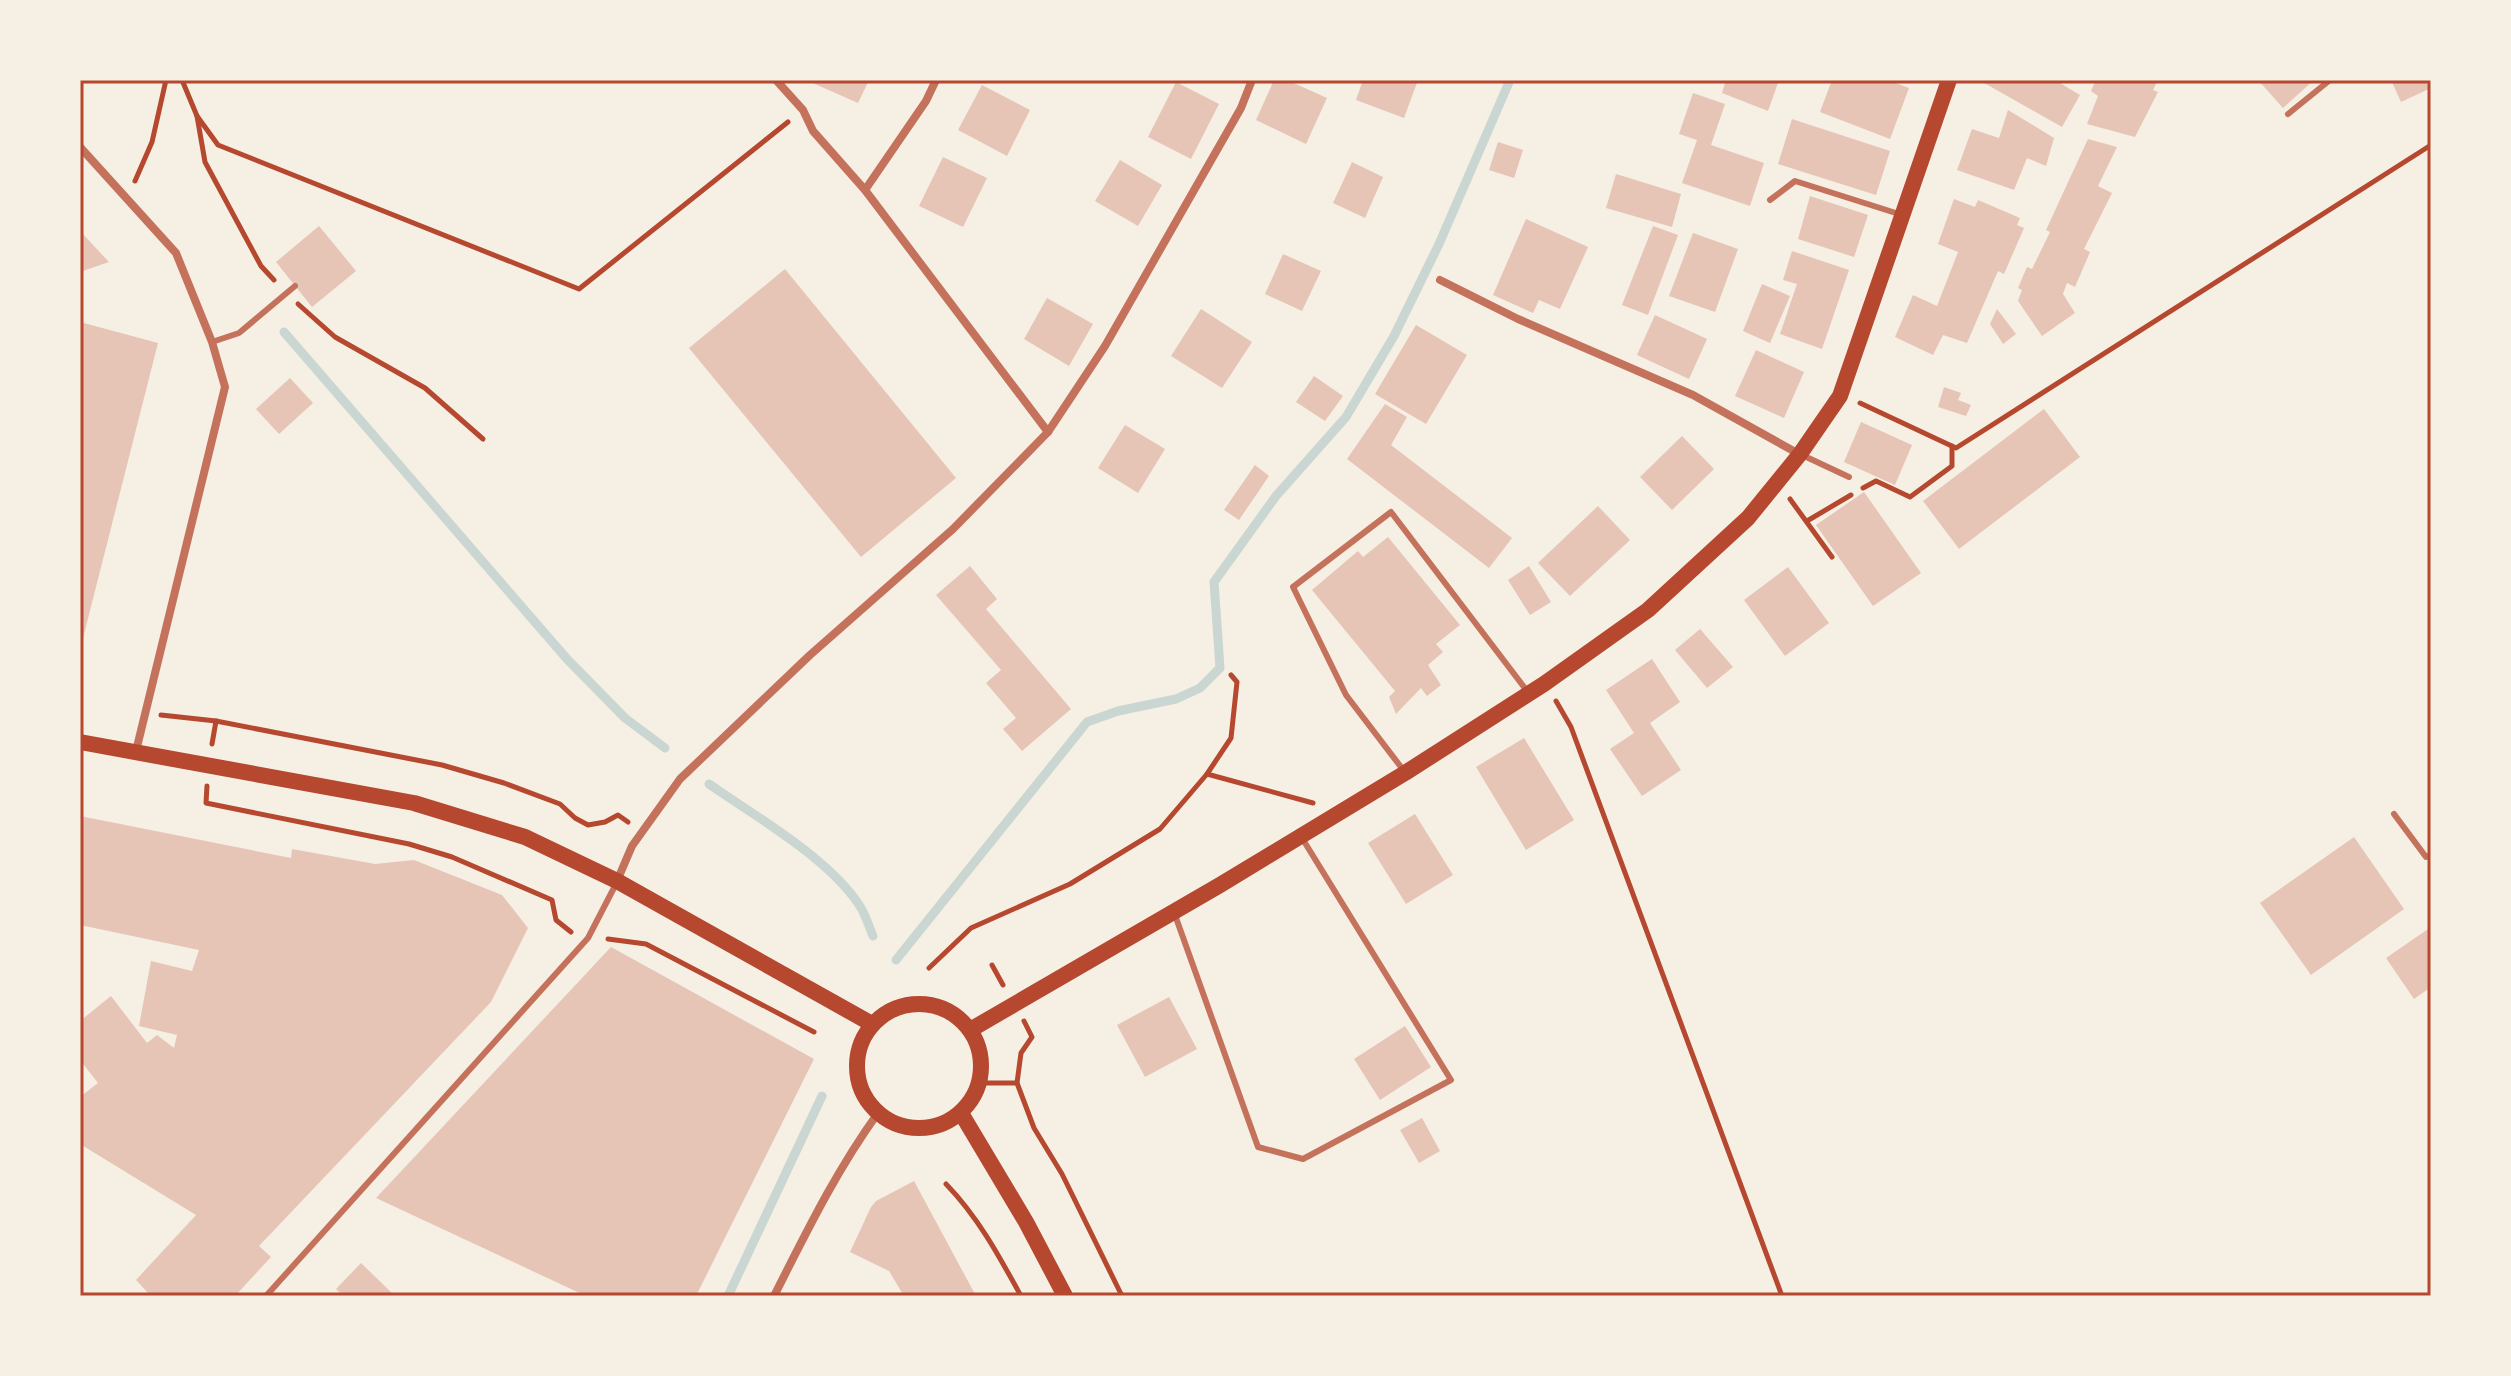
<svg xmlns="http://www.w3.org/2000/svg" width="2511" height="1376" font-family="Montserrat,sans-serif">
<style>
.lines{fill:none;stroke-linecap:round;stroke-linejoin:round}
.stream{stroke:#c9d6d2;stroke-width:9}
.building{fill:#e6c5b7}
.path{stroke:#b5482f;stroke-width:5}
.service{stroke:#c5725c;stroke-width:6}
.minor{stroke:#c5725c;stroke-width:8}
.secondary{stroke:#b5482f;stroke-width:16}
.neatline{fill:none;stroke:#b5482f;stroke-width:3}
</style>
<rect width="100%" height="100%" fill="#f6efe4"/>
<g class="lines">
<g class="stream">
<path d="M284 332 567 659 625 718 665 748"/>
<path d="M709 784C755 816 832 860 861 908 866 916 869 927 873 936"/>
<path d="M896 960 1087 722 1118 711 1176 699 1200 688 1220 668 1214 582 1276 496 1346 417 1394 336 1439 244 1510 80"/>
<path d="M728 1296 822 1096"/>
</g>
</g>
<g class="building">
<path d="M806 80H869L858 103Z"/>
<path d="M1274 80H1287L1327 98 1306 144 1256 120Z"/>
<path d="M1363 80H1418L1404 118 1356 100Z"/>
<path d="M1726 80H1779L1768 111 1722 93Z"/>
<path d="M1832 80H1888L1909 88 1890 139 1820 112Z"/>
<path d="M1979 80H2055L2080 95 2062 127Z"/>
<path d="M2096 80H2158L2153 90 2158 92 2135 137 2087 124 2098 96 2091 91Z"/>
<path d="M2258 80H2314L2283 108Z"/>
<path d="M2391 80H2431V88L2401 102Z"/>
<path d="M1176 82 1219 104 1191 159 1148 137Z"/>
<path d="M982 85 1030 110 1007 156 958 130Z"/>
<path d="M1693 93 1725 104 1711 145 1764 163 1750 206 1682 183 1697 140 1679 134Z"/>
<path d="M2008 110 2054 138 2046 166 2027 158 2014 190 1957 170 1972 129 1999 138Z"/>
<path d="M1792 119 1890 151 1876 195 1778 164Z"/>
<path d="M2088 139 2117 147 2098 186 2112 193 2084 249 2090 252 2075 287 2067 283 2063 294 2075 313 2042 336 2018 301 2022 290 2018 288 2027 267 2032 269 2050 232 2046 230Z"/>
<path d="M1498 142 1523 150 1514 178 1489 170Z"/>
<path d="M943 157 987 178 963 227 919 206Z"/>
<path d="M1120 160 1162 185 1138 226 1095 201Z"/>
<path d="M1352 162 1383 177 1365 218 1333 203Z"/>
<path d="M1616 174 1681 194 1672 227 1606 208Z"/>
<path d="M1810 196 1868 215 1854 257 1798 239Z"/>
<path d="M1954 199 1975 207 1978 200 2020 218 2017 225 2024 228 2004 274 1998 271 1967 343 1943 335 1933 355 1895 337 1913 295 1937 306 1958 252 1938 244Z"/>
<path d="M1526 219 1588 247 1560 309 1539 300 1533 313 1493 295Z"/>
<path d="M319 226 356 271 312 307 276 262Z"/>
<path d="M1653 226 1678 235 1648 315 1622 305Z"/>
<path d="M80 231 109 262 80 272Z"/>
<path d="M1693 233 1738 249 1715 312 1669 296Z"/>
<path d="M1792 251 1849 270 1822 349 1780 334 1797 284 1783 280Z"/>
<path d="M1283 254 1321 271 1302 311 1265 294Z"/>
<path d="M785 269 956 478 861 557 689 348Z"/>
<path d="M1762 284 1790 296 1770 343 1743 331Z"/>
<path d="M1047 298 1093 324 1069 366 1024 339Z"/>
<path d="M1201 309 1252 342 1222 388 1171 356Z"/>
<path d="M1997 309 2016 334 2003 344 1990 324Z"/>
<path d="M1655 315 1707 339 1689 379 1637 355Z"/>
<path d="M80 322 158 343 81 646H80Z"/>
<path d="M1416 325 1467 355 1426 424 1375 394Z"/>
<path d="M1756 350 1804 372 1784 418 1735 396Z"/>
<path d="M1314 376 1343 396 1325 421 1296 402Z"/>
<path d="M290 378 313 403 279 434 256 409Z"/>
<path d="M1944 387 1961 393 1958 400 1971 405 1966 416 1938 407Z"/>
<path d="M1385 404 1407 417 1391 445 1512 538 1489 568 1347 459Z"/>
<path d="M2044 409 2080 457 1959 549 1923 501Z"/>
<path d="M1861 422 1912 445 1895 485 1844 462Z"/>
<path d="M1125 425 1165 449 1138 493 1098 468Z"/>
<path d="M1682 436 1714 469 1672 510 1640 477Z"/>
<path d="M1255 465 1269 476 1239 520 1224 510Z"/>
<path d="M1864 492 1921 573 1873 606 1816 525Z"/>
<path d="M1598 506 1630 540 1570 596 1538 563Z"/>
<path d="M1388 537 1460 625 1436 644 1443 652 1428 665 1441 685 1427 696 1421 688 1396 714 1389 697 1395 691 1312 590 1358 551 1363 557Z"/>
<path d="M970 566 997 599 986 609 1071 709 1022 751 1003 729 1016 718 986 683 1001 670 936 595Z"/>
<path d="M1529 566 1551 602 1530 615 1508 580Z"/>
<path d="M1788 567 1829 623 1785 656 1744 600Z"/>
<path d="M1700 629 1733 667 1707 688 1675 650Z"/>
<path d="M1652 659 1680 702 1650 723 1681 770 1642 796 1610 749 1634 733 1606 690Z"/>
<path d="M1524 738 1574 820 1526 850 1476 767Z"/>
<path d="M1415 814 1453 875 1406 904 1368 843Z"/>
<path d="M80 816 291 858 292 849 375 864 414 860 502 895 528 928 491 1002 259 1246 271 1257 235 1296H148L149 1294 136 1280 196 1215 80 1144V1097L98 1083 80 1060V1021L111 996 147 1043 157 1035 174 1048 177 1035 139 1026 151 961 192 971 199 950 80 925Z"/>
<path d="M2354 837 2404 909 2311 975 2260 903Z"/>
<path d="M2431 927V987L2414 999 2386 958Z"/>
<path d="M611 947 814 1059 696 1296H586L376 1198Z"/>
<path d="M1169 997 1197 1049 1145 1077 1117 1025Z"/>
<path d="M1405 1026 1431 1067 1380 1100 1354 1059Z"/>
<path d="M1422 1118 1440 1151 1419 1163 1400 1130Z"/>
<path d="M914 1181 976 1296H904L889 1271 850 1252 871 1207 876 1201Z"/>
<path d="M361 1263 395 1296H343L336 1289Z"/>
</g>
<g class="lines">
<g class="path">
<path d="M182 80 197 116 205 162 261 266 274 280"/>
<path d="M197 116 218 145 579 289 788 122"/>
<path d="M135 181 152 142 166 80"/>
<path d="M298 304 335 337 425 388 483 439"/>
<path d="M1860 403 1956 448 2431 145"/>
<path d="M1863 488 1876 481 1910 497 1952 466V446"/>
<path d="M1790 499 1832 557"/>
<path d="M1807 521 1851 495"/>
<path d="M1556 701 1571 727 1782 1296"/>
<path d="M161 715 216 721"/>
<path d="M212 744 216 721 442 765 504 783 560 804 575 818 588 825 605 822 618 815 628 822"/>
<path d="M1207 774 1231 738 1237 682 1231 675"/>
<path d="M207 786 206 803 409 844 452 857 552 900 556 920 571 932"/>
<path d="M608 939 646 944 814 1032"/>
<path d="M992 965 1003 985"/>
<path d="M929 968 971 928 1070 884 1160 829 1207 774 1313 803"/>
<path d="M1024 1021 1032 1037 1021 1053 1017 1083 1034 1128 1062 1174 1122 1296"/>
<path d="M979 1083H1017"/>
<path d="M946 1184C978 1217 999 1256 1021 1296"/>
</g>
<g class="service">
<path d="M2288 114 2330 80"/>
<path d="M1770 200 1795 181 1899 214"/>
<path d="M212 342 239 333 295 286"/>
<path d="M1802 455 1849 477"/>
<path d="M1404 771 1346 695 1293 587 1391 512 1527 691"/>
<path d="M2394 814 2426 857 2431 855"/>
<path d="M1175 915 1258 1147 1303 1159 1451 1080 1302 838"/>
<path d="M266 1296 588 938 617 882"/>
</g>
<g class="minor">
<path d="M776 80 803 110 813 131 865 190 1048 432"/>
<path d="M80 147 176 253 212 342 225 387 136 751"/>
<path d="M865 190 926 101 936 80"/>
<path d="M1440 280 1518 319 1693 395 1799 454"/>
<path d="M617 881 632 846 680 779 810 655 953 529 1048 432 1105 346 1241 108 1252 80"/>
<path d="M774 1296C806 1233 836 1171 878 1113"/>
</g>
<g class="secondary">
<path d="M80 742 414 803 525 837 617 881 872 1024"/>
<circle cx="919" cy="1066" r="62"/>
<path d="M970 1030 1220 885 1405 773 1544 684 1648 610 1748 518 1800 454 1840 396 1949 80"/>
<path d="M961 1113 1026 1222 1065 1296"/>
</g>
</g>
<rect width="2511" height="1376" fill="none" stroke="#f6efe4" stroke-width="164"/>
<rect x="82" y="82" width="2347" height="1212" class="neatline"/>
</svg>
